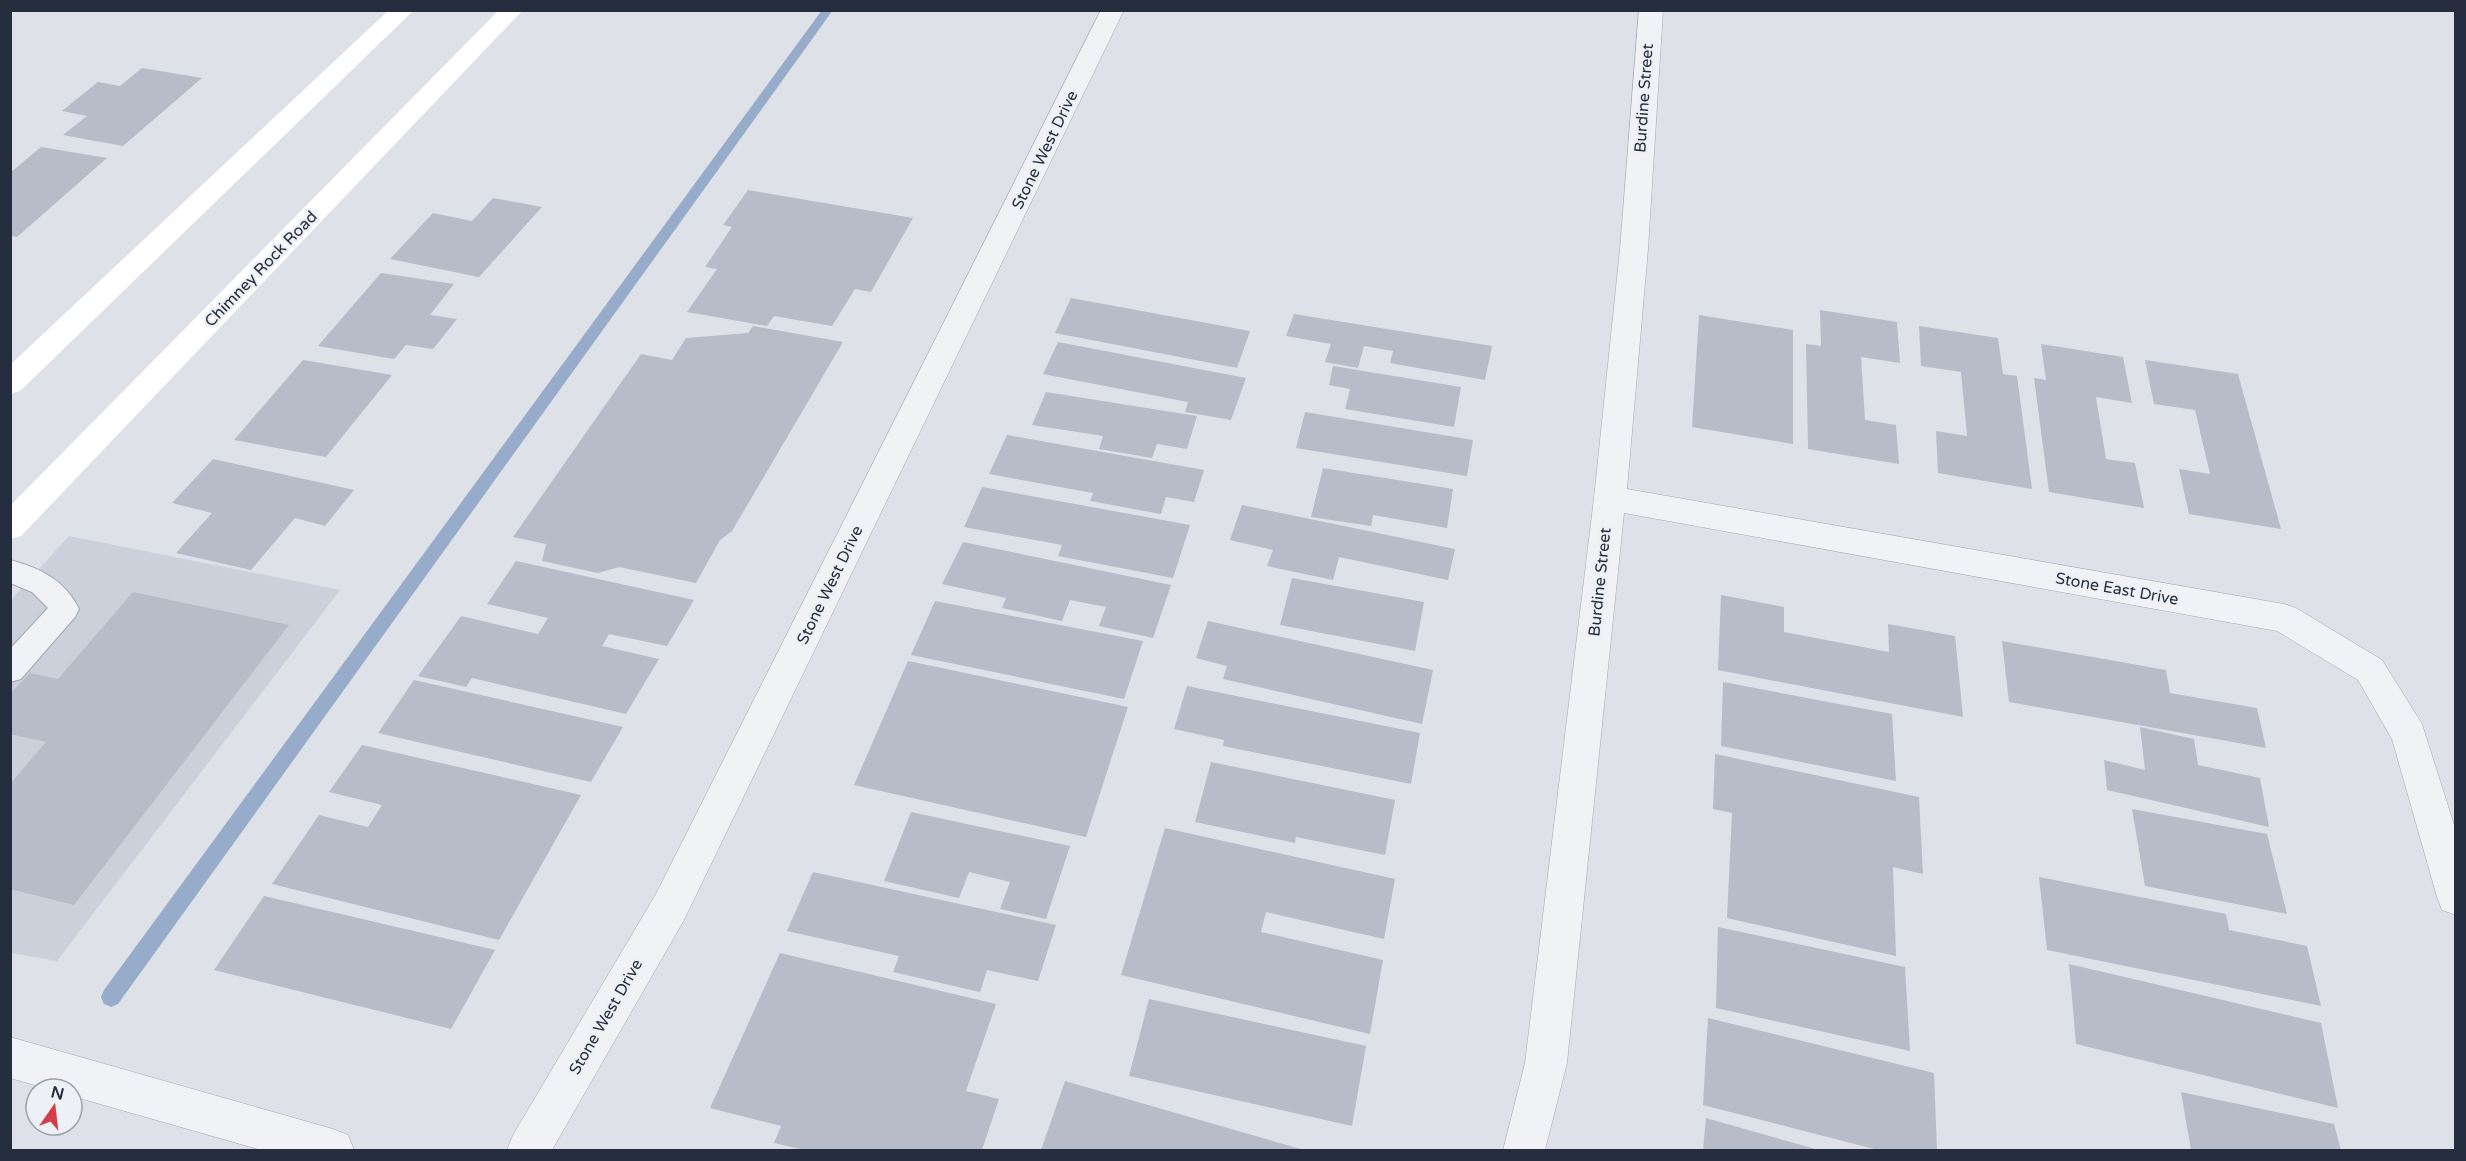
<svg xmlns="http://www.w3.org/2000/svg" width="2466" height="1161" font-family="'Varela Round',sans-serif">
<style>
.built{fill:#ccd0da}
.lines{fill:none;stroke-linecap:round;stroke-linejoin:round}
.stream{fill:#97acca;fill-rule:evenodd}
.building{fill:#b8bcc8}
.lane-casing{stroke:#a3a7b2;stroke-width:2}
.street-casing{stroke:#a3a7b2;stroke-width:1}
.lane{fill:#f0f2f6;fill-rule:evenodd}
.street{fill:#f0f2f6;fill-rule:evenodd}
.secondary{fill:#fff;fill-rule:evenodd}
.labels{text-anchor:middle;dominant-baseline:central;stroke-width:5;stroke-linejoin:round;paint-order:stroke}
.street-label{font-size:16px;fill:#262d3f;stroke:#edf0f5}
</style>
<rect width="100%" height="100%" fill="#dee1e8"/>
<path class="built" d="M69 536 340 590 57 961 11 953 10 601Z"/>
<g class="lines">
<path class="stream" d="M822 10H833L118 1004 111 1007 104 1004 101 997 104 990Z"/>
</g>
<g class="building">
<path d="M142 68 202 78 123 146 63 135 87 116 62 111 98 82 120 86Z"/>
<path d="M41 147 107 158 17 237 10 236V173Z"/>
<path d="M748 190 913 218 871 292 855 289 832 326 774 316 767 326 687 312 717 269 705 267 732 227 723 225Z"/>
<path d="M493 198 542 207 479 277 390 259 433 213 472 221Z"/>
<path d="M381 273 454 284 430 315 457 319 433 349 406 345 394 359 318 346Z"/>
<path d="M1071 298 1250 331 1237 368 1055 333Z"/>
<path d="M1820 310 1897 322 1900 363 1861 357 1865 420 1896 425 1899 464 1808 449 1806 344 1821 346Z"/>
<path d="M1294 314 1492 346 1485 380 1390 363 1393 351 1364 346 1358 368 1325 362 1331 344 1286 336Z"/>
<path d="M1699 315 1793 330V444L1692 427Z"/>
<path d="M753 326 843 342 732 531 720 540 696 583 619 567 598 573 542 561 546 544 513 537 641 354 672 360 686 338 748 333Z"/>
<path d="M1919 326 1998 338 2003 374 2017 376 2032 489 1938 473 1936 431 1967 436 1961 372 1921 366Z"/>
<path d="M1058 342 1246 378 1231 420 1185 412 1188 402 1043 374Z"/>
<path d="M2041 344 2123 357 2132 403 2096 397 2106 459 2135 463 2144 508 2049 492 2034 378 2046 380Z"/>
<path d="M303 360 392 375 326 457 234 440Z"/>
<path d="M2145 360 2238 374 2281 529 2189 514 2179 469 2210 474 2195 410 2154 404Z"/>
<path d="M1333 366 1461 387 1454 427 1345 409 1350 389 1329 385Z"/>
<path d="M1046 392 1197 416 1187 449 1157 444 1152 458 1099 449 1103 436 1032 425Z"/>
<path d="M1305 412 1473 440 1467 476 1296 448Z"/>
<path d="M1007 435 1204 470 1194 502 1166 497 1161 514 1090 501 1093 493 989 474Z"/>
<path d="M213 459 354 490 325 526 295 518 251 570 176 553 212 513 172 503Z"/>
<path d="M1323 468 1453 489 1447 528 1373 515 1371 526 1311 517Z"/>
<path d="M982 487 1190 525 1173 578 1058 556 1062 545 964 527Z"/>
<path d="M1242 505 1455 549 1448 580 1339 557 1333 580 1267 566 1273 550 1230 540Z"/>
<path d="M963 542 1171 585 1153 638 1099 626 1106 607 1070 600 1062 621 1002 608 1006 598 942 584Z"/>
<path d="M516 561 694 600 667 646 609 634 602 646 659 659 626 714 472 678 466 687 418 676 461 616 538 634 548 618 487 604Z"/>
<path d="M1292 578 1424 602 1415 651 1280 625Z"/>
<path d="M133 592 289 625 74 905 10 889V784L46 742 10 734V694L30 673 58 679Z"/>
<path d="M1721 595 1784 607V632L1889 652 1888 624 1955 636 1963 717 1718 670Z"/>
<path d="M935 601 1143 641 1124 699 911 655Z"/>
<path d="M1208 621 1433 670 1422 724 1223 679 1227 666 1196 658Z"/>
<path d="M2002 641 2166 670 2170 693 2257 708 2266 748 2009 702Z"/>
<path d="M908 661 1128 707 1086 837 854 785Z"/>
<path d="M414 680 623 727 591 782 378 733Z"/>
<path d="M1723 682 1892 714 1896 781 1721 746Z"/>
<path d="M1187 686 1420 733 1411 784 1223 746 1224 740 1174 729Z"/>
<path d="M2140 727 2194 739 2198 765 2260 778 2269 827 2107 790 2104 760 2145 770Z"/>
<path d="M362 745 581 795 499 940 272 884 319 815 368 827 382 805 329 792Z"/>
<path d="M1715 754 1919 797 1923 874 1893 867 1896 956 1727 918 1732 813 1713 809Z"/>
<path d="M1211 762 1395 800 1385 855 1296 837 1295 843 1195 822Z"/>
<path d="M2132 809 2267 834 2287 914 2145 886Z"/>
<path d="M911 812 1070 846 1046 919 1000 909 1010 882 969 872 959 898 884 881Z"/>
<path d="M1165 828 1395 879 1384 939 1266 912 1261 932 1383 960 1370 1034 1121 975Z"/>
<path d="M813 872 1056 925 1038 981 987 970 980 992 893 972 899 956 787 931Z"/>
<path d="M2039 877 2226 914 2229 930 2307 946 2321 1006 2047 950Z"/>
<path d="M264 896 495 950 451 1029 214 970Z"/>
<path d="M1718 927 1905 967 1910 1051 1716 1008Z"/>
<path d="M780 953 996 1004 966 1091 999 1099 982 1150H804L774 1143 781 1126 710 1108Z"/>
<path d="M2069 964 2321 1023 2338 1108 2076 1044Z"/>
<path d="M1149 999 1366 1046 1352 1126 1129 1076Z"/>
<path d="M1708 1018 1934 1073 1937 1150H1878L1703 1105Z"/>
<path d="M1065 1081 1304 1150H1041Z"/>
<path d="M2181 1092 2334 1124 2341 1150H2191Z"/>
<path d="M1706 1118 1819 1150H1703Z"/>
</g>
<g class="lines">
<defs>
<path id="lane" d="M10 560C40 568 65 580 79 609L75 617 21 679 10 682V649L48 608 32 592 10 583Z"/>
<g id="street">
<path d="M1101 10H1124L684 920 552 1150H507L513 1135 656 894Z"/>
<path d="M1639 10H1663L1648 249 1627 489 2284 604 2296 608 2382 660 2422 724 2456 831V915L2442 910 2437 897 2392 739 2358 680 2277 631 1624 513 1567 1063 1545 1150H1503L1525 1063 1594 498 1620 249Z"/>
<path d="M10 1037 333 1129 348 1135 354 1150H261L72 1096V1089H49L10 1078Z"/>
</g>
</defs>
<use href="#lane" class="lane-casing"/>
<use href="#street" class="street-casing"/>
<use href="#lane" class="lane"/>
<use href="#street" class="street"/>
<g class="secondary">
<path d="M389 10H414L20 391 10 394V365Z"/>
<path d="M499 10H523L21 536 10 539V506Z"/>
</g>
</g>
<g class="labels">
<g class="street-label">
<text transform="translate(1644 98) rotate(-86)">Burdine Street</text>
<text transform="translate(1045 150) rotate(-64)">Stone West Drive</text>
<text transform="translate(261 269) rotate(-46)">Chimney Rock Road</text>
<text transform="translate(1600 582) rotate(-84)">Burdine Street</text>
<text transform="translate(830 585) rotate(-64)">Stone West Drive</text>
<text transform="translate(2117 589) rotate(10)">Stone East Drive</text>
<text transform="translate(606 1017) rotate(-60)">Stone West Drive</text>
</g>
</g>
<rect width="2466" height="1161" fill="none" stroke="#262d3f" stroke-width="24"/>
<g transform="translate(54 1107) rotate(14)"><circle r="28" fill="#edf0f5" stroke="#9da2ac" stroke-width="1.5"/>
<path d="M0-4.5L10 22L0 15L-10 22Z" fill="#d23d48"/>
<text y="-9" font-size="16" font-weight="bold" text-anchor="middle" fill="#262d3f">N</text>
</g>
</svg>
